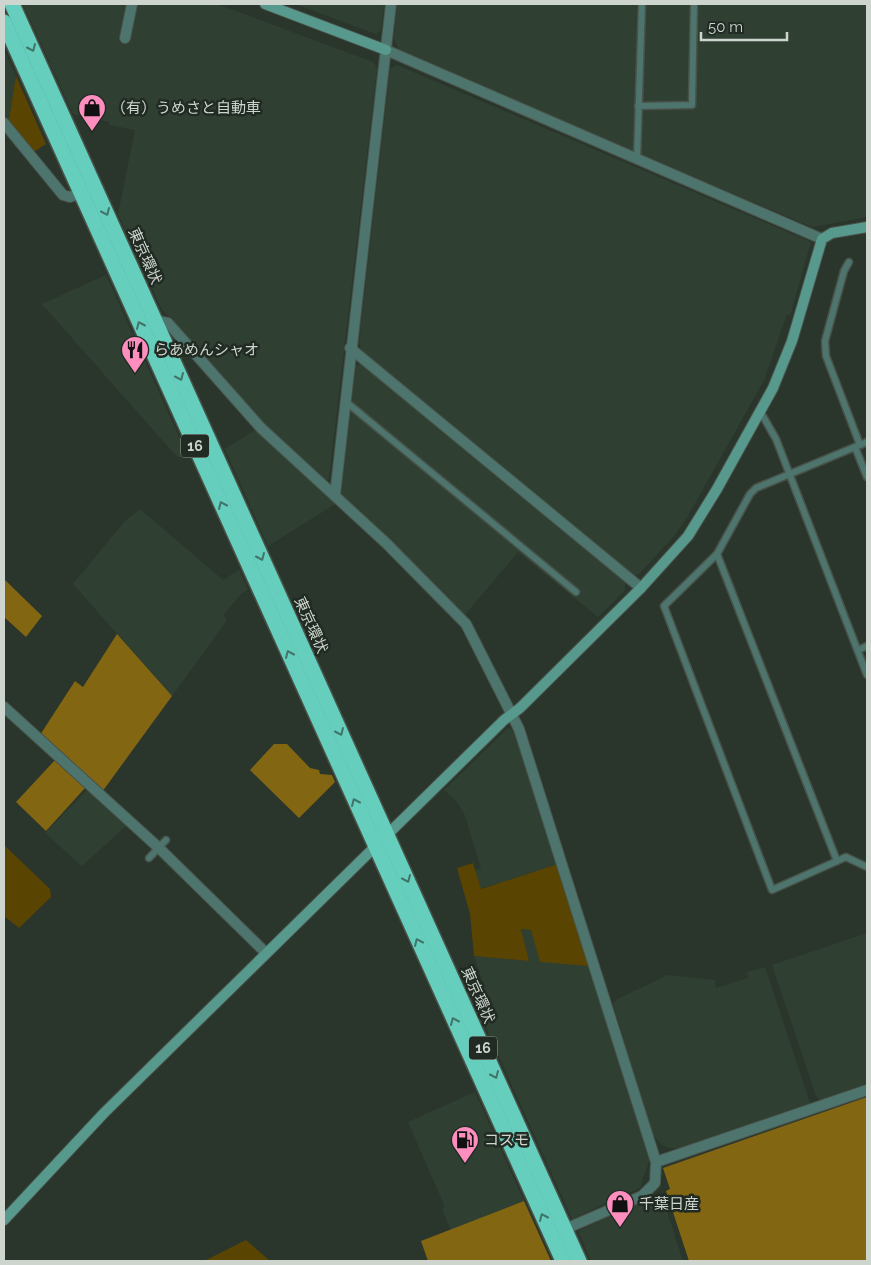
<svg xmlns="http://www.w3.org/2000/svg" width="871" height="1265" font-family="Raleway,'Noto Sans JP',sans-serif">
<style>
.built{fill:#2f4033}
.green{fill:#5a4402}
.forest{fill:#836611}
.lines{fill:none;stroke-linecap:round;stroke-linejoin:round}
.lane-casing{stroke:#485249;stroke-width:9}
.street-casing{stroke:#485249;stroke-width:12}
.secondary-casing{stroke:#485249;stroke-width:12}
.highway-casing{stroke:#485249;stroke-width:18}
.lane{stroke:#4d746d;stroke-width:6}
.street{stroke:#4d746d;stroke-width:10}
.secondary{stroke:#58998d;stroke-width:10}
.highway{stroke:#65cebd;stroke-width:15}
.oneway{stroke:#407468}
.labels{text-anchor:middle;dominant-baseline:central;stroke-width:5;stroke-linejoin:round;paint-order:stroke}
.shield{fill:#212b23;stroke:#9aa29b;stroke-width:1}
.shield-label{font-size:14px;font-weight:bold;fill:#ced5cf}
.poi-label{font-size:15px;fill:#ced5cf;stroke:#212b23;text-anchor:start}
.street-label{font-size:15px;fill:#ced5cf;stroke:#212b23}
</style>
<rect width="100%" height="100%" fill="#2a352c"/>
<g class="built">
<path d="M23 4H217L373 62 377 68 329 479 324 481 267 428 161 308 118 214 135 130 109 125V122L105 121 73 114Z"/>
<path d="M295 4H384L381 30 376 34Z"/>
<path d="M397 4H867V217L812 227 400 51 394 39Z"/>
<path d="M4 50 16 76 8 125 4 120Z"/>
<path d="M397 65 811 242 790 316 787 314 764 380 688 516 674 536 639 574 633 575 361 350 359 343 390 69Z"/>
<path d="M106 275 187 454 178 458 42 304Z"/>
<path d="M362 363 625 582V590L598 617 518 552 464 616 341 497 356 366Z"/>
<path d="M257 429 337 503 268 546 225 449Z"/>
<path d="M140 509 223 580 239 570 248 590 241 594 223 615 227 620 172 696 73 584 125 521Z"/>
<path d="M508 728 515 730 558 864 480 889 475 870 481 868 464 813 456 801 444 790Z"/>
<path d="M87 790 126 826 82 866 45 833Z"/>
<path d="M521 929 531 930 589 966 650 1159 640 1188 572 1219 468 988 483 982 474 956 529 961Z"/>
<path d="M867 933V1083L820 1100 816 1096 772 965Z"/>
<path d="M765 967 810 1103 678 1148H668L661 1144 652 1134 613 1004 617 999 668 975 715 980 716 988 748 978 747 972Z"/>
<path d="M475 1092 524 1201 451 1230 442 1209 445 1207 408 1122Z"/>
<path d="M661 1193 683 1261H591L578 1231Z"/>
</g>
<g class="green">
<path d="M16 76 46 144 32 153 8 125Z"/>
<path d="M4 845 50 889 51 897 19 928 4 916Z"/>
<path d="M473 863 481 889 558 864 589 966 540 962 531 930 521 929 529 961 474 956 470 914 457 868Z"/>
<path d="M246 1240 270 1261H204Z"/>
</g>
<g class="forest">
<path d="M4 579 42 616 26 637 4 617Z"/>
<path d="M117 634 172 696 102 792 40 735 75 681 83 687Z"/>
<path d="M274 744H287L310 768 319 770 320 774 332 775 335 782 299 818 250 770Z"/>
<path d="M56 759 85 788 46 831 16 802Z"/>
<path d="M867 1097V1261H689L666 1191 670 1189 663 1168Z"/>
<path d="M524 1201 551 1261H428L421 1241Z"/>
</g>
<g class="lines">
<defs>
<g id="lane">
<path d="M638 106 692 105 694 4"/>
<path d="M637 159 642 4"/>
<path d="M849 262 844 271 825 341 826 356 860 445"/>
<path d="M345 401 576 592"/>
<path d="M760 411 776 439 867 675"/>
<path d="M867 442 756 488 750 494 717 554 664 606 772 890 846 857 867 867"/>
<path d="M855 447 867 477"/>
<path d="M717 554 837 861"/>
<path d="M858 650 867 646"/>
<path d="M149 858 166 840"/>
</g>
<g id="street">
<path d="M125 38 132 4"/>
<path d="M386 50 822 239"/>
<path d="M4 123 63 195 70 197 85 191"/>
<path d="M154 320 168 323 261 428 386 543 466 624 519 729 656 1162 655 1183 642 1196 565 1229"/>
<path d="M350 348 641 588"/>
<path d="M335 495 391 4"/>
<path d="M4 707 159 848 266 953"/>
<path d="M656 1162 867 1090"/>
</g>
<g id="secondary">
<path d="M265 4 386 50"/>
<path d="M4 1220 104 1113 504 720 520 708 641 588 688 536 717 489 773 388 792 341 822 239 832 233 867 227"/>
</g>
<g id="highway">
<path d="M12 4 579 1261"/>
<path d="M4 22 563 1261"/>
</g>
</defs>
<use href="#lane" class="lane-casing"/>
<use href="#street" class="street-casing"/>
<use href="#secondary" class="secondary-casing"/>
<use href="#highway" class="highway-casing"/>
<use href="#lane" class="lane"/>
<use href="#street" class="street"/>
<use href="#secondary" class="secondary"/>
<use href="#highway" class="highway"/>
</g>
<defs><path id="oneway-chevron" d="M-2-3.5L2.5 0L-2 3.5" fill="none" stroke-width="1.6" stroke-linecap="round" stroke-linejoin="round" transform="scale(1.25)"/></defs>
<g class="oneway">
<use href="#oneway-chevron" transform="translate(32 48) rotate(66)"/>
<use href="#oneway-chevron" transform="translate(106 212) rotate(66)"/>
<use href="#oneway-chevron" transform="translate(140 325) rotate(-114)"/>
<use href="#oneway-chevron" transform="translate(180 377) rotate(66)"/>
<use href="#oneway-chevron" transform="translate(222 505) rotate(-114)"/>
<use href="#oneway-chevron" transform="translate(261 557) rotate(66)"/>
<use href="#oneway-chevron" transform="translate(289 654) rotate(-114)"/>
<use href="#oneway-chevron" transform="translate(340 732) rotate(66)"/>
<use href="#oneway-chevron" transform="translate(355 802) rotate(-114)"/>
<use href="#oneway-chevron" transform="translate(407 879) rotate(66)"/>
<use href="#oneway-chevron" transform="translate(418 942) rotate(-114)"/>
<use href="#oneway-chevron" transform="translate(454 1021) rotate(-114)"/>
<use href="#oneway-chevron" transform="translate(495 1075) rotate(66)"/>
<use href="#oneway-chevron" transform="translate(543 1217) rotate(-114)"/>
</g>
<defs>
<symbol id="shop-pin" viewBox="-11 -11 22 30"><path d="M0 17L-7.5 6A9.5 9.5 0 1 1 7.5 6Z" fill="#fe8ebd" stroke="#212b23"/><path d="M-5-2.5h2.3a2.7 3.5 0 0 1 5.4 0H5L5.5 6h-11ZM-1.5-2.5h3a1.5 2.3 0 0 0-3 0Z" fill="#111"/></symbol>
<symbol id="restaurant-pin" viewBox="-11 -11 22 30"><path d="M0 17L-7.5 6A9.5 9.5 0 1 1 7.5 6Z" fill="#fe8ebd" stroke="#212b23"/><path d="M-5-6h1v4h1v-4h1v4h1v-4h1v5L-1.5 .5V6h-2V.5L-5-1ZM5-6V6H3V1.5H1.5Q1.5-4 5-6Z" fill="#111"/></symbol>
<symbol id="fuel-pin" viewBox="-11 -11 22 30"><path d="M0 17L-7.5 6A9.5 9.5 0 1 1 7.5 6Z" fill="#fe8ebd" stroke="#212b23"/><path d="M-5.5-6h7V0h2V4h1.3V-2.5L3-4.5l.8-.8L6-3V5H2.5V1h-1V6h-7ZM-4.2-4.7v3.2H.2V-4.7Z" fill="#111"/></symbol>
</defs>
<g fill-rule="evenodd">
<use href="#shop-pin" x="76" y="92" width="32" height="43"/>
<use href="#restaurant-pin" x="119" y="334" width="32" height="43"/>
<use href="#fuel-pin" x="449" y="1124" width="32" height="43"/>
<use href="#shop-pin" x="604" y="1188" width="32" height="43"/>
</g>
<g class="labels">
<g class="shield">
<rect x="181" y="434.5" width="28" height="23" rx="4"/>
<rect x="469" y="1036.5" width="28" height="23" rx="4"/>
</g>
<g class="shield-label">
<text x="195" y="446">16</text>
<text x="483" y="1048">16</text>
</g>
<g class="poi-label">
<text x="111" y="108">（有）うめさと自動車</text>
<text x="154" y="350">らあめんシャオ</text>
<text x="484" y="1140">コスモ</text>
<text x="639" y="1204">千葉日産</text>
</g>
<g class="street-label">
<text transform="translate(145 256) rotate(66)">東京環状</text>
<text transform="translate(311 625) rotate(66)">東京環状</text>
<text transform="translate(478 995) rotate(66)">東京環状</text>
</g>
</g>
<rect width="871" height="1265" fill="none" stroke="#ced5cf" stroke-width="10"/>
<path d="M701 32v8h86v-8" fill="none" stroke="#ced5cf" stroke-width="2.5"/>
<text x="708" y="32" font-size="15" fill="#ced5cf" stroke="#212b23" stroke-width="4" paint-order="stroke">50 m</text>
</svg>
